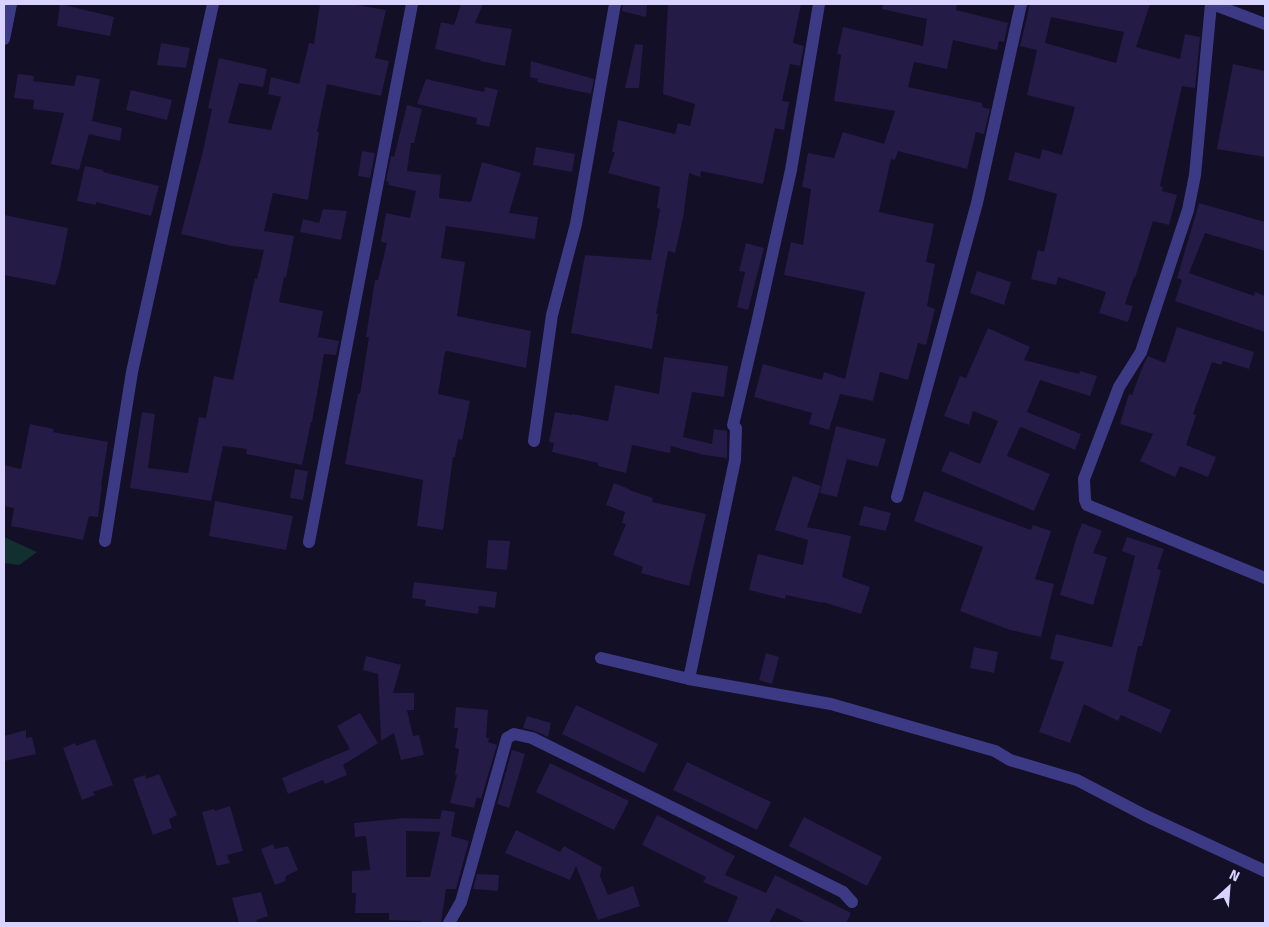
<svg xmlns="http://www.w3.org/2000/svg" width="1269" height="927" font-family="'Fira Sans',sans-serif">
<style>
.green{fill:#12302f}
.building{fill:#241b47;fill-rule:evenodd}
.lines{fill:none;stroke-linecap:round;stroke-linejoin:round}
.minor{stroke:#3d3a85;stroke-width:12}
</style>
<rect width="100%" height="100%" fill="#130f26"/>
<path class="green" d="M4 537 37 552 19 565 4 563Z"/>
<g class="building">
<path d="M60 4 114 17 110 36 57 26Z"/>
<path d="M320 4H351L386 10 375 58 389 61 381 96 327 84 317 132H319L308 200 273 193 264 231 294 236 286 278 284 277 279 302 323 311 318 337 339 341 336 355 324 354 312 422H311L302 465 246 454 247 449 223 446 211 501 130 488 142 412 155 414 148 468 188 473 199 417 206 418 214 376 233 380 255 278 257 279 264 250 232 246 181 234 203 151 212 109 208 108 219 58 267 69 263 87 239 83 228 123 271 130 281 97 268 94 271 77 299 84 309 43 314 44Z"/>
<path d="M461 4H483L475 23 512 29 505 66 480 61 481 60 435 49 441 22 454 25Z"/>
<path d="M623 4H647L646 17 622 11Z"/>
<path d="M668 4H801L793 43 804 46 800 66 790 64 782 101 789 102 784 130 775 128 763 184 701 171 700 177 689 173 683 218 675 253 668 251 656 314H658L652 349 571 333 585 255 651 260 660 209 657 208 660 187 608 173 615 152H612L618 120 675 134 678 123 690 126 695 104 663 94Z"/>
<path d="M883 4H957L956 10 1008 23 1004 42 999 41 997 50 953 40 947 69 914 62 908 87 982 103V107L990 109 984 134 976 132 967 169 898 151 895 160 891 159 879 212 934 224 926 262 935 264 927 306 935 309 926 345 918 343 908 380 880 372 873 401 840 394 829 430 809 424 812 413 754 397 763 364 822 380 824 372 845 379 865 292 784 275 791 242 803 245 811 189 802 187 808 153 834 158 843 132 884 144 895 111 834 101 841 55 837 54 843 27 923 46 927 19 882 9Z"/>
<path d="M1030 4H1150L1136 47 1180 59 1185 34 1200 37 1195 88 1182 86 1160 186 1163 187 1162 191 1177 195 1169 225 1153 221 1135 278 1134 277 1125 304 1133 306 1128 322 1099 313 1106 292 1058 277 1056 285 1031 279 1038 250 1044 252 1057 194 1008 180 1015 152 1040 159 1042 149 1062 155 1075 107 1027 95 1037 50 1020 46ZM1051 17 1124 32 1116 63 1045 43Z"/>
<path d="M161 43 190 48 186 68 157 65Z"/>
<path d="M635 44 643 45 639 88H625Z"/>
<path d="M531 61 594 79 591 94 537 82 538 79 530 77Z"/>
<path d="M1233 64 1265 71V157L1217 149Z"/>
<path d="M18 74 34 76 33 81 74 86 77 75 100 79 92 121 122 128 120 141 89 134 79 170 51 164 64 113 33 109 34 100 14 98Z"/>
<path d="M426 79 484 92 485 87 498 90 489 127 476 124 477 118 417 104Z"/>
<path d="M131 90 172 100 167 120 126 110Z"/>
<path d="M407 105 422 109 414 143H411L407 171 441 175 439 198 471 202 482 162 521 173 509 213 538 217 535 239 446 226 441 258 465 262 457 316 531 331 526 368 447 351 445 352 438 394 470 401 462 440 458 439 455 457H453L443 530 417 526 423 480 345 464 358 394H360L369 337H366L375 280H378L387 243 381 242 386 213 410 218 416 191 388 185 389 182 386 181 391 156 394 157Z"/>
<path d="M536 147 575 154 572 172 533 165Z"/>
<path d="M362 151 375 153 370 178 358 176Z"/>
<path d="M85 166 103 170V172L159 186 151 216 96 202V205L77 201Z"/>
<path d="M1199 203 1265 222V251L1205 233 1189 273 1254 296 1255 292 1265 296V332L1175 301 1182 280 1177 278Z"/>
<path d="M323 209 347 211 341 240 300 232 303 219 319 223Z"/>
<path d="M4 215 68 228 60 270 55 285 4 275Z"/>
<path d="M746 243 764 248 748 310 737 307 745 272 739 271Z"/>
<path d="M977 271 1011 282 1004 305 970 293Z"/>
<path d="M1177 327 1254 352 1249 369 1223 361 1221 365 1212 362 1193 414 1196 415 1186 445 1216 457 1208 477 1180 466 1175 477 1140 461 1153 434 1120 424 1129 394 1132 395 1144 363 1148 356 1165 363Z"/>
<path d="M988 328 1030 347 1024 360 1079 374 1080 371 1097 376 1090 396 1040 380 1027 412 1081 434 1075 450 1021 427 1019 429 1007 456 1050 474 1034 511 941 471 950 451 980 464 998 421 973 411 969 425 944 416 960 376 966 378Z"/>
<path d="M664 357 728 366 724 397 692 392 683 437 712 444 714 429 727 431V458L704 455 671 446 670 453 632 445 626 473 598 466V463L552 452 554 443 549 442 555 412 572 415V414L608 421 615 385 659 394Z"/>
<path d="M30 424 54 429 53 432 108 442 101 485H102L98 517 89 516 83 540 11 526 14 508 4 506V465L21 469Z"/>
<path d="M836 426 886 439 878 467 847 459 837 497 820 493Z"/>
<path d="M295 469 308 471 303 500 290 498Z"/>
<path d="M793 476 821 486 807 527 851 536 842 577 870 587 861 614 823 602V603L786 595 785 599 749 590 758 554 803 565 808 540 775 530Z"/>
<path d="M614 483 629 489V490L653 498 652 502 706 514 689 586 641 573 643 567 613 555 626 524 622 523 625 512 606 505Z"/>
<path d="M924 491 1031 530 1033 525 1051 531 1035 579 1054 584 1041 637 1010 630 960 611 983 547 914 521Z"/>
<path d="M215 501 293 516 286 550 209 536Z"/>
<path d="M864 506 891 513 886 531 859 525Z"/>
<path d="M1082 523 1102 531 1093 553 1107 557 1093 605 1060 595 1076 539Z"/>
<path d="M1127 537 1164 549 1157 569 1161 570 1142 646H1138L1128 691 1171 710 1161 733 1121 715 1118 721 1084 704 1070 743 1039 732 1064 662 1050 659 1056 634 1112 647 1135 556 1122 551Z"/>
<path d="M488 540 510 541 507 570 486 568Z"/>
<path d="M414 582 497 592 495 608 479 606 478 614 425 606 426 600 412 598Z"/>
<path d="M974 647 998 652 994 673 970 668Z"/>
<path d="M766 653 779 657 772 684 759 680Z"/>
<path d="M366 656 401 665 393 693H414V710H407L413 736 419 735 424 755 401 760 394 733 381 741 378 674 363 670Z"/>
<path d="M576 705 658 744 644 773 562 734Z"/>
<path d="M456 707 488 710 486 738H489L488 742 497 745 481 799 477 797 474 808 450 803 457 775H455L459 749 455 748 458 728H454Z"/>
<path d="M360 713 378 743 343 765 347 775 325 784 323 780 288 794 282 778 350 749 337 726Z"/>
<path d="M527 716 551 723 548 737 535 731 523 728Z"/>
<path d="M26 730V738L32 737 36 754 4 761V736Z"/>
<path d="M95 739 113 785 93 792 95 795 82 800 63 748 75 743 76 746Z"/>
<path d="M512 750 525 754 509 808 497 804Z"/>
<path d="M687 762 771 802 757 830 673 790Z"/>
<path d="M550 763 629 801 614 830 536 792Z"/>
<path d="M159 774 177 815 169 819 172 828 153 835 133 779 145 775 146 779Z"/>
<path d="M230 806 243 851 227 855 230 863 217 866 202 812 214 809 215 811Z"/>
<path d="M442 810 455 812 451 836 469 841 456 889H446L441 923H421V921L389 920V913H355L356 893H352V871L370 870 366 836 355 837 354 823 404 818 440 819ZM406 831 440 832 430 877H406Z"/>
<path d="M657 815 735 856 725 875 766 893 775 875 851 913 846 923H807L777 908 769 923H727L738 897 703 882 706 877 642 845Z"/>
<path d="M804 817 882 857 867 886 789 846Z"/>
<path d="M516 830 560 852 564 846 602 867 600 876 608 895 633 886 640 906 598 920 576 866 570 880 505 853Z"/>
<path d="M273 844 275 849 288 846 298 870 286 876 285 881 275 885 261 849Z"/>
<path d="M477 874 499 875 498 891 473 889Z"/>
<path d="M261 892 268 916 256 920 258 923H239L232 898Z"/>
</g>
<g class="lines">
<g class="minor">
<path d="M1211 4 1195 175 1188 210 1141 352 1119 387 1084 479 1085 500 1087 505 1265 578"/>
<path d="M1212 4 1265 24"/>
<path d="M4 39 11 4"/>
<path d="M534 441 552 315 576 224 615 4"/>
<path d="M897 497 977 203 1021 4"/>
<path d="M105 541 132 372 213 4"/>
<path d="M309 542 412 4"/>
<path d="M601 658 689 679 831 704 995 751 1010 760 1077 780 1146 816 1265 871"/>
<path d="M689 679 735 460 736 428 733 425 757 323 791 170 819 4"/>
<path d="M449 923 461 902 507 738 514 734 532 738 843 892 852 902"/>
</g>
</g>
<rect width="1269" height="927" fill="none" stroke="#d9d4ff" stroke-width="10"/>
<g transform="translate(1229 887) rotate(26)" stroke="#130f26" stroke-width="4" paint-order="stroke">
<path d="M0-4L9 19L0 12L-9 19Z" fill="#d9d4ff"/>
<text y="-8" font-size="14" font-weight="bold" text-anchor="middle" fill="#d9d4ff">N</text>
</g>
</svg>
